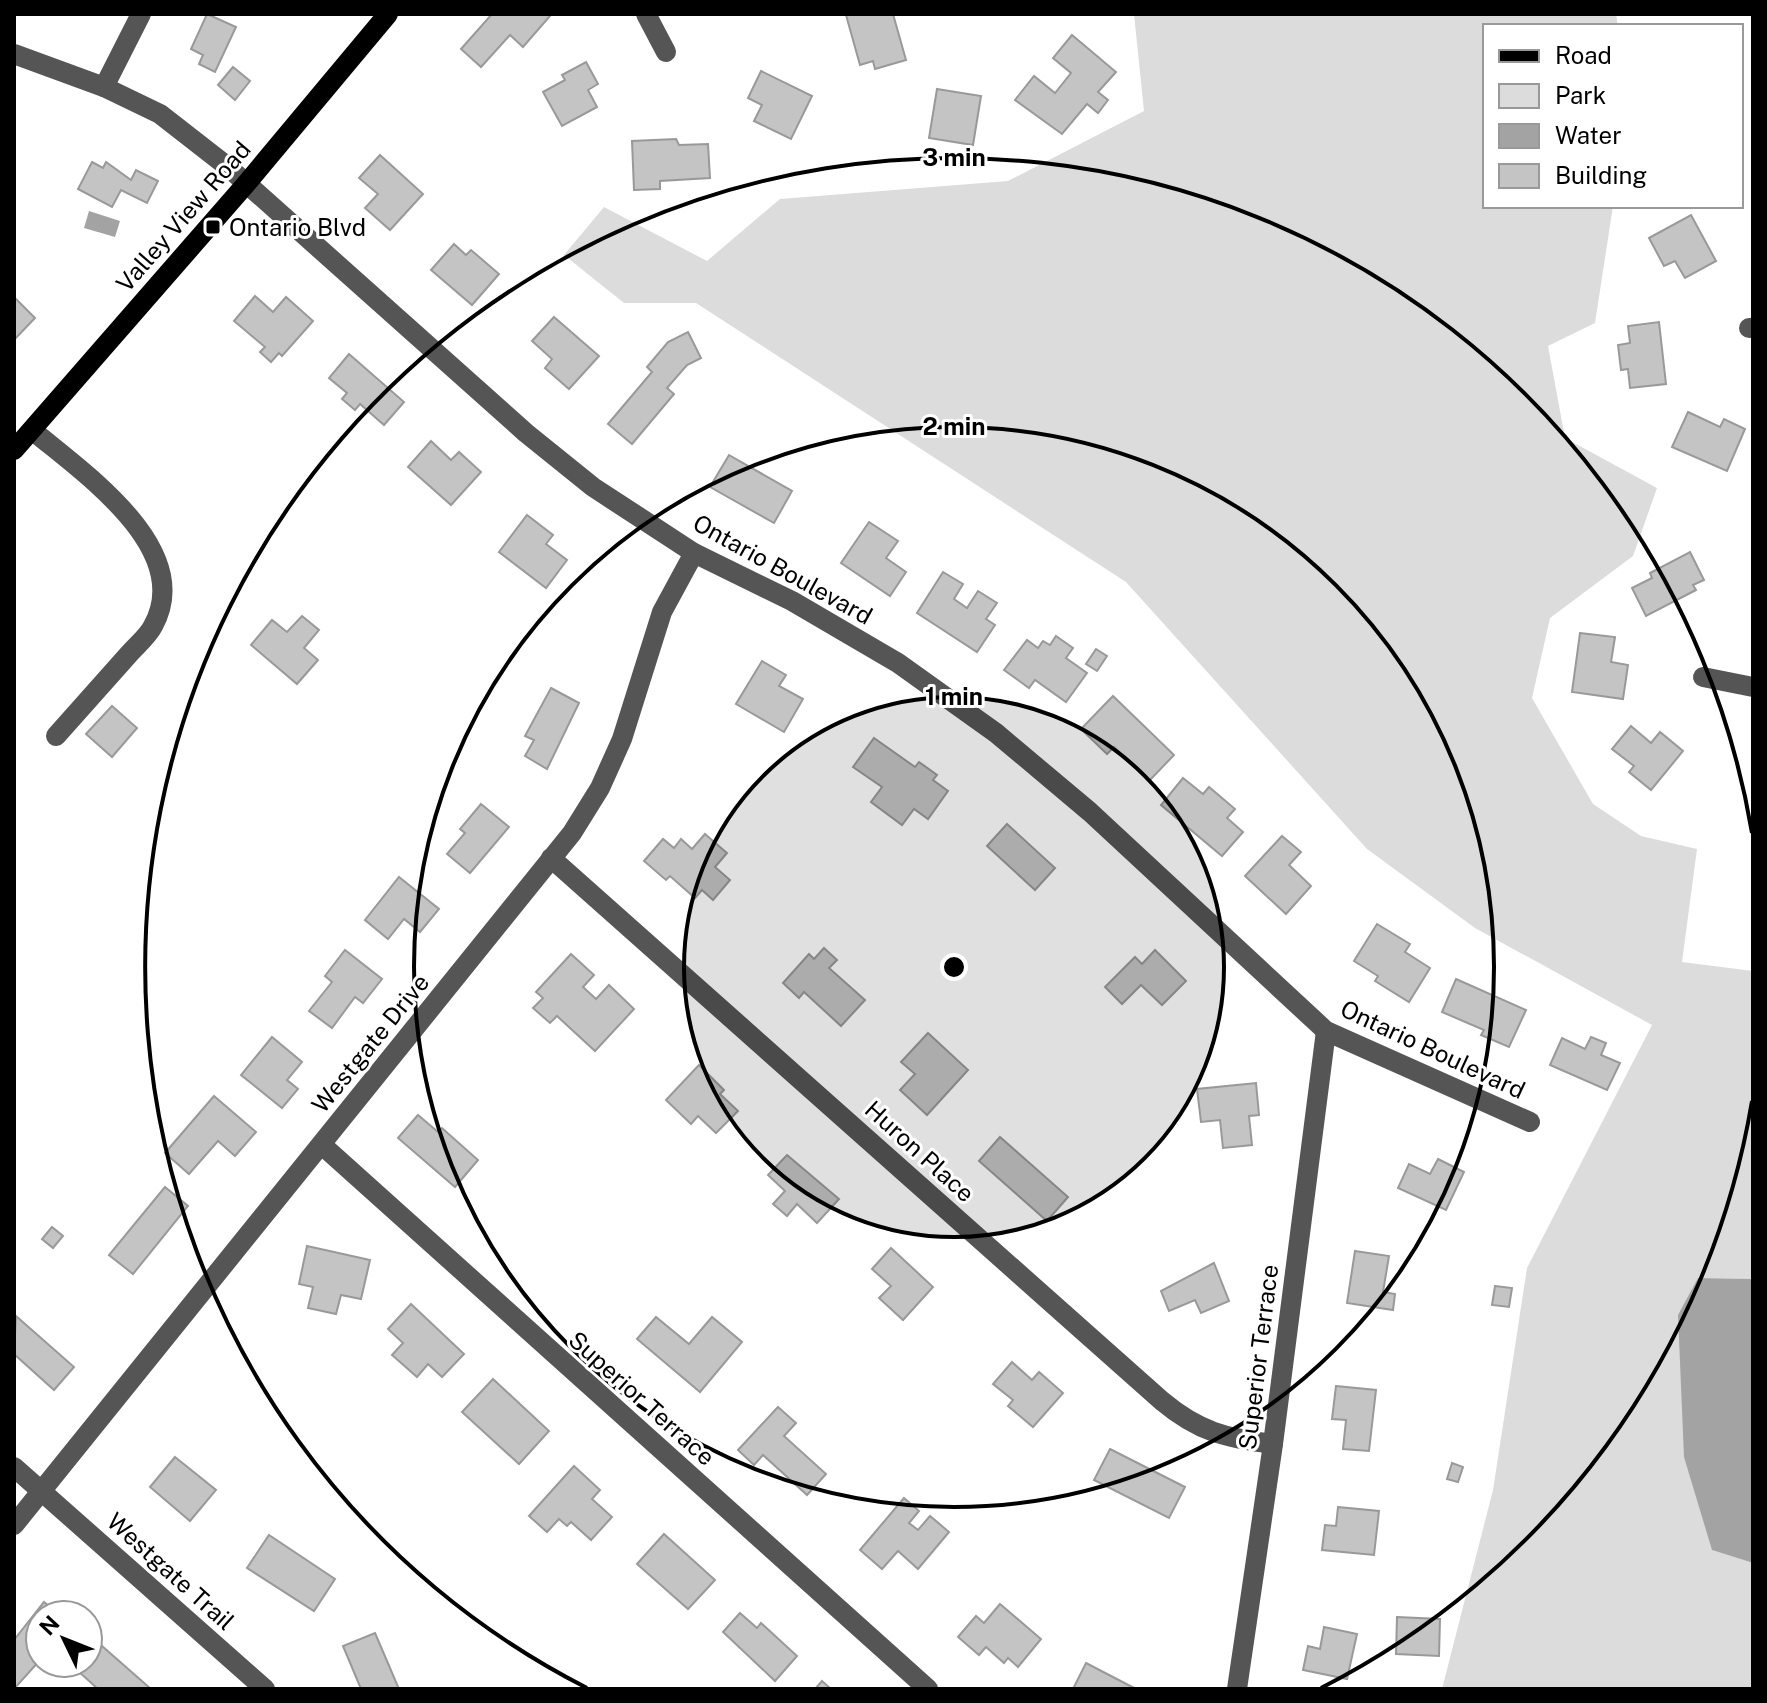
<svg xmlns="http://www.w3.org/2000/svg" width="1767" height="1703" font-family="'Public Sans',sans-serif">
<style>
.green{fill:#dcdcdc}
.water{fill:#a3a3a3}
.building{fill:#c4c4c4;stroke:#999;stroke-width:2}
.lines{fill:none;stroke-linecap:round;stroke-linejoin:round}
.minor{stroke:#555;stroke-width:20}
.major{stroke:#000;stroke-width:20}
.ring{fill:none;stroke:#000;stroke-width:4}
.poi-dot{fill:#000;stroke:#fff;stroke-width:3}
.labels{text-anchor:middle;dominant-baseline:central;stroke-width:6;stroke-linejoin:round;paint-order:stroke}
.street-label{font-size:24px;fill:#000;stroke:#fff}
.poi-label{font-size:24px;fill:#000;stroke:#fff;text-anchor:start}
.centre{fill:#000;stroke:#fff;stroke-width:4}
.ring-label{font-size:24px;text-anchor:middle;font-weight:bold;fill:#000;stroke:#fff;stroke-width:6;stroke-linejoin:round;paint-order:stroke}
</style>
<rect width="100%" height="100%" fill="#fff"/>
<path class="green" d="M1134 14H1616L1618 26H1485V206H1613L1595 323 1548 346 1565 438 1657 488 1633 556 1550 618 1532 698 1593 804 1641 836 1697 849 1682 962 1753 971V1279L1698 1278 1712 1550 1753 1563V1689H1442L1493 1490 1527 1268 1652 1025 1475 928 1367 849 1126 582 696 303H624L564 255 604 207 707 261 780 199 1008 181 1144 111Z"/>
<g class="water">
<path d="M89 211 120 221 115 237 84 228Z"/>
<path d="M1698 1278 1753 1279V1563L1712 1550 1684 1457 1678 1315Z"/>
</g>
<g class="building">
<path d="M207 14 236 27 215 72 199 64 203 55 191 49Z"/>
<path d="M492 14H547L550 16 523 47 510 35 481 67 461 49Z"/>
<path d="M893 14 906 60 875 69 873 61 860 65 846 15Z"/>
<path d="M1072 35 1116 72 1098 92 1108 100 1098 113 1087 104 1062 134 1015 100 1034 76 1055 93 1071 73 1053 58Z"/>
<path d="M586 62 598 84 588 90 597 107 562 126 543 92 565 80 562 75Z"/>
<path d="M233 67 250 81 235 100 218 85Z"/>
<path d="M761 71 812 96 791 139 754 121 762 105 748 98Z"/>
<path d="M937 89 981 96 973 145 929 138Z"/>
<path d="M676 139 679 145 708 144 710 178 660 181V189L634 190 632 141Z"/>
<path d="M380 155 423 194 390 230 365 208 378 194 359 178Z"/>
<path d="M92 162 103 168 106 162 131 180 136 170 158 181 147 203 121 190 112 207 78 189Z"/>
<path d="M1691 215 1716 261 1685 278 1675 261 1664 266 1649 238Z"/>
<path d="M454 244 466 255 471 250 499 274 472 305 431 270Z"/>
<path d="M255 296 273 312 286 297 313 321 282 356 279 353 271 362 260 352 265 347 234 321Z"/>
<path d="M15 298 35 318 14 340V299Z"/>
<path d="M554 317 599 356 569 389 545 368 552 359 532 341Z"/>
<path d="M1659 322 1666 384 1630 388 1628 369 1621 370 1618 345 1630 343 1628 326Z"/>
<path d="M688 332 701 358 687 365 667 388 674 394 632 444 608 424 652 372 647 367 668 342Z"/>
<path d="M349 354 404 402 384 425 360 404 355 410 342 399 347 393 329 378Z"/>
<path d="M1688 412 1720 427 1724 419 1745 429 1727 471 1672 447Z"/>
<path d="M431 441 451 460 459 452 481 472 451 505 408 467Z"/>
<path d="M729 455 792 491 774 523 710 487Z"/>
<path d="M527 515 553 535 546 544 567 560 546 588 499 552Z"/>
<path d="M869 522 898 541 886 558 906 572 890 596 841 563Z"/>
<path d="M1690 552 1704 580 1693 585 1696 590 1646 616 1632 588 1652 578 1650 573Z"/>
<path d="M943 572 963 584 954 599 967 608 978 591 997 603 986 619 995 625 977 652 917 613Z"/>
<path d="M302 616 319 630 304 648 318 660 297 684 251 645 272 620 287 632Z"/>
<path d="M1580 633 1615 637 1611 662 1628 665 1623 699 1572 692Z"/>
<path d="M1056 636 1073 648 1066 658 1087 673 1066 702 1035 680 1029 688 1004 670 1027 640 1038 648 1043 641 1050 645Z"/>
<path d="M1096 649 1107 656 1097 671 1086 664Z"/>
<path d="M762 661 786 675 779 686 803 699 784 732 736 704Z"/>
<path d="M551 688 579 703 547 769 525 756 534 740 525 736Z"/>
<path d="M1113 696 1174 755 1149 781 1114 747 1107 754 1081 729Z"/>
<path d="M112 706 137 728 112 757 86 734Z"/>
<path d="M1631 726 1651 743 1660 732 1683 751 1651 790 1629 772 1634 766 1612 749Z"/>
<path d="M874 738 915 767 919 762 937 775 933 780 948 791 928 819 914 809 902 825 871 802 882 787 853 767Z"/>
<path d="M1183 778 1203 794 1209 787 1235 809 1227 818 1243 832 1222 856 1161 805Z"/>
<path d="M481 804 509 827 470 873 447 854 465 833 460 829Z"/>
<path d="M1007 824 1055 868 1035 890 987 846Z"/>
<path d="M705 834 727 853 715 867 730 880 713 900 702 890 695 898 670 876 666 880 644 861 663 839 674 848 681 839 692 849Z"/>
<path d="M1282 836 1301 852 1289 865 1311 886 1286 914 1245 876Z"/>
<path d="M399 877 439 909 420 932 404 919 388 939 365 920Z"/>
<path d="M1377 924 1410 944 1405 952 1430 968 1409 1002 1375 981 1378 976 1354 961Z"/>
<path d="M824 948 837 960 829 968 865 1000 841 1026 804 992 799 998 783 983 809 954 814 959Z"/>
<path d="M345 950 382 979 363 1003 355 997 332 1028 309 1011 332 982 325 976Z"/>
<path d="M1155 950 1186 981 1162 1005 1141 985 1122 1004 1105 987 1135 957 1142 964Z"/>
<path d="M571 954 594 975 583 987 596 999 609 985 634 1009 595 1051 557 1016 550 1023 533 1008 543 998 536 992Z"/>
<path d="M1456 979 1526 1010 1509 1047 1481 1035 1484 1030 1442 1012Z"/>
<path d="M928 1033 968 1070 927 1115 900 1090 915 1074 901 1062Z"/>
<path d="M272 1037 302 1062 287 1080 298 1089 282 1108 241 1075Z"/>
<path d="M1591 1037 1606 1043 1601 1055 1620 1063 1607 1090 1550 1065 1562 1038 1585 1049Z"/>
<path d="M699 1065 724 1090 720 1094 738 1111 716 1133 698 1116 691 1124 666 1100Z"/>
<path d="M1256 1083 1259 1115 1249 1116 1252 1145 1223 1148 1220 1120 1201 1122 1197 1089Z"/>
<path d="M214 1096 256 1132 235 1156 218 1141 189 1174 165 1153Z"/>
<path d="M418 1115 438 1132 442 1128 478 1160 455 1187 398 1138Z"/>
<path d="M1000 1137 1068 1197 1047 1221 979 1161Z"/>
<path d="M787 1155 839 1199 817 1223 797 1204 787 1216 773 1204 785 1191 768 1175Z"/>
<path d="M1438 1159 1464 1172 1446 1210 1398 1188 1409 1164 1430 1174Z"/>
<path d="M165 1187 188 1206 133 1274 109 1255Z"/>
<path d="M52 1227 63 1236 53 1248 42 1239Z"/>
<path d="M307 1246 370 1260 361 1299 341 1295 336 1314 308 1308 313 1287 299 1284Z"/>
<path d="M891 1248 933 1287 903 1320 879 1298 891 1286 872 1269Z"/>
<path d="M1355 1251 1389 1256 1383 1292 1395 1294 1393 1310 1347 1303Z"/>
<path d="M1214 1263 1229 1301 1201 1313 1195 1300 1169 1311 1161 1291Z"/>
<path d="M1495 1286 1512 1288 1509 1307 1492 1305Z"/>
<path d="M411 1304 464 1354 442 1377 428 1364 417 1377 392 1355 403 1343 388 1329Z"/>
<path d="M16 1316 74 1367 54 1390 14 1354Z"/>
<path d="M656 1317 689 1344 712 1317 742 1342 700 1392 637 1339Z"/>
<path d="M1012 1362 1032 1380 1039 1372 1063 1393 1033 1427 1008 1406 1013 1400 993 1384Z"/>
<path d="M493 1379 549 1431 519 1464 462 1412Z"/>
<path d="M1336 1386 1376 1390 1369 1451 1343 1449 1346 1420 1332 1419Z"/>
<path d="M778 1407 796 1423 784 1436 826 1474 807 1495 763 1455 754 1465 738 1450Z"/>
<path d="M1110 1449 1185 1487 1169 1518 1094 1480Z"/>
<path d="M175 1457 216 1490 190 1521 150 1487Z"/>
<path d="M1452 1463 1463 1467 1458 1482 1447 1479Z"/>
<path d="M574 1466 600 1490 592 1499 612 1517 591 1540 571 1522 567 1526 559 1519 547 1532 529 1516Z"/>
<path d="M904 1498 919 1511 909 1523 918 1530 930 1516 949 1532 918 1569 898 1551 882 1569 860 1550Z"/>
<path d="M1338 1507 1379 1511 1374 1555 1322 1550 1325 1525 1336 1526Z"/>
<path d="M664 1534 715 1580 688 1609 637 1564Z"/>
<path d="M269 1535 335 1579 314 1611 247 1568Z"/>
<path d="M44 1602 61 1615H40V1660L14 1689V1640Z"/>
<path d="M1000 1604 1041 1639 1018 1667 1008 1658 1004 1663 986 1647 979 1655 958 1637 976 1616 984 1623Z"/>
<path d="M740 1613 757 1628 761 1623 797 1656 775 1681 723 1632Z"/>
<path d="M1397 1617 1440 1619 1439 1656 1396 1654Z"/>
<path d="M1324 1627 1357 1634 1347 1679 1303 1670 1308 1646 1320 1649Z"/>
<path d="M375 1633 399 1689H361L343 1646Z"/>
<path d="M102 1646 151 1689H98L79 1672Z"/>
<path d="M1086 1663 1136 1689H1073Z"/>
<path d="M822 1681 831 1689H815Z"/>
</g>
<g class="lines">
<g class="minor">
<path d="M646 14 666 52"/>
<path d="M14 54 104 87 160 114 228 167 526 433 593 487 694 553 792 601 898 663 996 733 1090 812 1326 1031 1530 1122"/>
<path d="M104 87 141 14"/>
<path d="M1749 328H1753"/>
<path d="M32 430C82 472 196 549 153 626 148 636 137 645 129 654 105 681 81 708 56 736"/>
<path d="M1703 677 1753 687"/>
<path d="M551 858 1162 1401C1199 1432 1226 1438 1273 1444"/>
<path d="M322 1145 928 1689"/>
<path d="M14 1467 265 1689"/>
<path d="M14 1525 572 833 600 788 622 739 662 612 694 553"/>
<path d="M1237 1689 1273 1444 1326 1031"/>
</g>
<path class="major" d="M14 450 246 184 388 14"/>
</g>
<circle cx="954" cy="967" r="270" fill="#000" fill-opacity=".12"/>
<g class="ring">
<circle cx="954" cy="967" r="270"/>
<circle cx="954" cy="967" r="540"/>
<path d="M1752 1101A809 809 0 0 1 1321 1688M587 1688A809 809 0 1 1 1752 833"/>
</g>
<rect class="poi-dot" x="205" y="219" width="16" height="16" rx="4"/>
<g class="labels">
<g class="street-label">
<text transform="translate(183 216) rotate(-49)">Valley View Road</text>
<text transform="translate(783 569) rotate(29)">Ontario Boulevard</text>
<text transform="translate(370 1043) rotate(-51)">Westgate Drive</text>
<text transform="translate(1433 1049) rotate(25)">Ontario Boulevard</text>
<text transform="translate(920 1151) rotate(42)">Huron Place</text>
<text transform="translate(1258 1357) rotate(-83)">Superior Terrace</text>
<text transform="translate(642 1398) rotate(42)">Superior Terrace</text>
<text transform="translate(171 1571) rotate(42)">Westgate Trail</text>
</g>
<g class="poi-label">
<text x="229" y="227">Ontario Blvd</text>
</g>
</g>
<circle cx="954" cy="967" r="12" class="centre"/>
<g class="ring-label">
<text x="954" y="166">3 min</text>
<text x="954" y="435">2 min</text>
<text x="954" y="705">1 min</text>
</g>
<rect width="1767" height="1703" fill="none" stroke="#000000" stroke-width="32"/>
<rect x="1483" y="24" width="260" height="184" fill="#ffffff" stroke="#999999" stroke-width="2"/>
<rect x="1499" y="50" width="40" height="12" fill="#000000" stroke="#999999" stroke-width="2"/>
<text x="1555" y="64" font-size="24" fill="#000000">Road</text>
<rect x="1499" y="84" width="40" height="24" fill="#dcdcdc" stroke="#999999" stroke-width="2"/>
<text x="1555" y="104" font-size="24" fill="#000000">Park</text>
<rect x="1499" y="124" width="40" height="24" fill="#a3a3a3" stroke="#999999" stroke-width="2"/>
<text x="1555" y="144" font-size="24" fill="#000000">Water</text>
<rect x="1499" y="164" width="40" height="24" fill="#c4c4c4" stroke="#999999" stroke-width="2"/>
<text x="1555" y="184" font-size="24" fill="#000000">Building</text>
<g transform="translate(64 1639) rotate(313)"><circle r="38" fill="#ffffff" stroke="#999999" stroke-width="2"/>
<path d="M0-6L14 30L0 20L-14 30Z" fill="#000000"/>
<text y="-12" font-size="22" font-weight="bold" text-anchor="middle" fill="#000000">N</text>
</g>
</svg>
